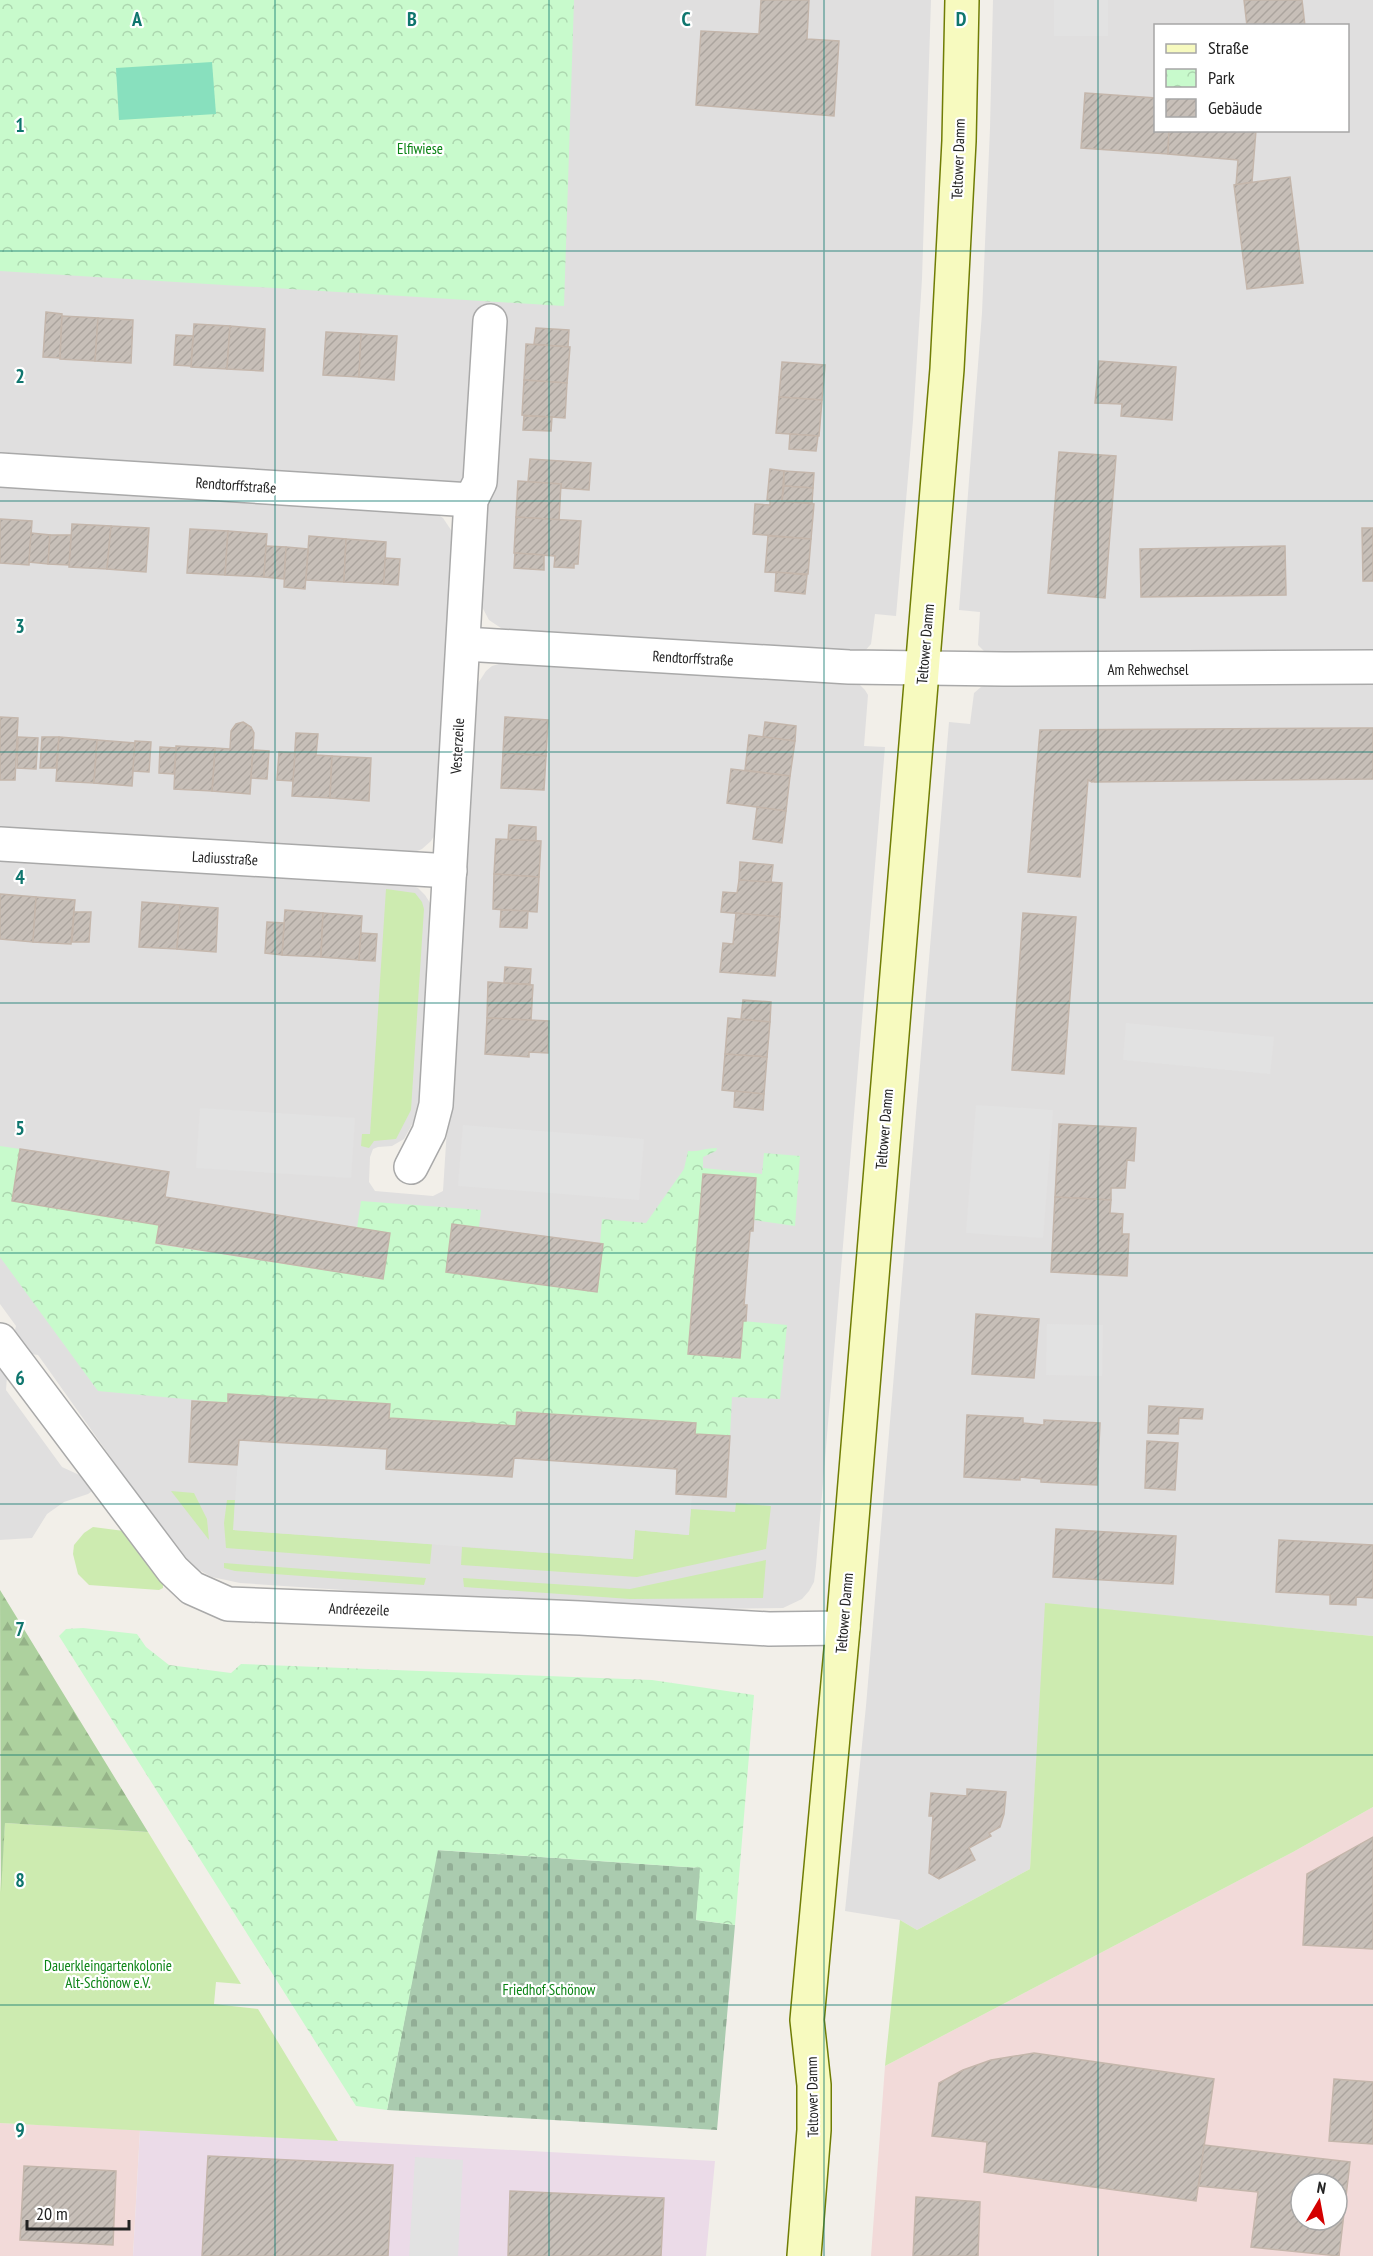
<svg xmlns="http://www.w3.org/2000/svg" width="1373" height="2256" font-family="'PT Sans Narrow',sans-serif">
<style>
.residential{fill:#e0dfdf;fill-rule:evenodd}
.commercial{fill:#f2dad9;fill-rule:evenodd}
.industrial{fill:#ebdbe8}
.grass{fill:#cdebb0}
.forest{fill:url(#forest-firs)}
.cemetery{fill:url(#cemetery-stones)}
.park{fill:url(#park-crowns)}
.pitch{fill:#88e0be}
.parking{fill:#e2e2e2}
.building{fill:url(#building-hatch);stroke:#c4b6ab;stroke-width:1.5;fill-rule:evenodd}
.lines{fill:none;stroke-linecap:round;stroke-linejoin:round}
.minor-casing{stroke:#a9a9a9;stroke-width:36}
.secondary-casing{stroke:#707d05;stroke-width:36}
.minor{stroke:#fff;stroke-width:33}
.secondary{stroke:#f7fabf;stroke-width:33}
.grid{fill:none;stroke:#0f766e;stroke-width:1.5;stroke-opacity:0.55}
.labels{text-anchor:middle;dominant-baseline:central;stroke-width:4.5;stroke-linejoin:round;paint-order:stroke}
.park-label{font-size:15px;fill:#0c8416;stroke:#fff}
.street-label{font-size:15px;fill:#222;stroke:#fff}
.grid-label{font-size:20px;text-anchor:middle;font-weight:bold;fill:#0f766e;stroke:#fff;stroke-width:4.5;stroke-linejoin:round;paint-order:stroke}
</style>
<defs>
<pattern id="forest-firs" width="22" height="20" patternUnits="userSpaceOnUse" patternTransform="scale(1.5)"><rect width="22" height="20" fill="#add19e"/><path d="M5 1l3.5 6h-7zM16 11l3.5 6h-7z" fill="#95b388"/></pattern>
<pattern id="cemetery-stones" width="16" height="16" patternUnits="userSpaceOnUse" patternTransform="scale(1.5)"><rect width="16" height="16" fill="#aacbaf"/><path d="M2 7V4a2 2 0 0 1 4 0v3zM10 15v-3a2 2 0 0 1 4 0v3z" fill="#92ae96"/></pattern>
<pattern id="park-crowns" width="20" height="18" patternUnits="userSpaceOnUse" patternTransform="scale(1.5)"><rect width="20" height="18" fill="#c8facc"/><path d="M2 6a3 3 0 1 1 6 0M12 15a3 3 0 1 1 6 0" fill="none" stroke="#acd6af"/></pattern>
<pattern id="building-hatch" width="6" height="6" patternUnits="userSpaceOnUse" patternTransform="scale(1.5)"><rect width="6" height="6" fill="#c7bfb8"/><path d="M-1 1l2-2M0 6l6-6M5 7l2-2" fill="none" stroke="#aba49e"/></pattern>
</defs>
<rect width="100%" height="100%" fill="#f2efe9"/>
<g class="residential">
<path d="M0 0H931L922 279 913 420 896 616 875 614 871 644 864 652 504 630 489 620 481 605 471 486 0 456Z"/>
<path d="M993 0H1373V652L987 654 978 645 980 612 959 610 982 313 990 128ZM1156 26H1348V130H1156Z"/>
<path d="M0 484 437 514 443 518 455 536 437 831 431 841 422 849 410 854 0 830Z"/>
<path d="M505 662 858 683 865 690 868 695 864 746 885 747 816 1566 814 1582 809 1591 802 1599 783 1608 640 1610 240 1583 212 1577 197 1569 181 1556 38 1355 24 1353 13 1338 16 1326 0 1304V858L406 883 418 888 425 895 432 906 420 1110 404 1139 392 1146 378 1147 373 1149 370 1157 369 1182 375 1191 433 1196 443 1191 475 688 486 671 492 666Z"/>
<path d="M1373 682V1636L1046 1604 1030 1869 917 1930 900 1920 845 1911 866 1706 949 722 970 724 974 693 981 687 991 684Z"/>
<path d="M0 1365 7 1376 6 1390 62 1467 88 1479 92 1485V1491L88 1494 64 1502 47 1514 32 1538 0 1540Z"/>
</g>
<g class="commercial">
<path d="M1373 1807V2256H871L885 2066 1293 1852ZM1301 2184H1337V2220H1301Z"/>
<path d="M0 2123 140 2130 133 2256H0Z"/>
</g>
<path class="industrial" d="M140 2130 715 2161 706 2256H133Z"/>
<g class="grass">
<path d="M386 889 415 893 422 902 424 909 411 1110 396 1139 374 1141 369 1148 361 1146 362 1134H370Z"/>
<path d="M171 1491 194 1493 207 1519 209 1540Z"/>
<path d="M227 1500H235L234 1530 432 1544 430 1564 226 1548 224 1523Z"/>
<path d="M736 1503 771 1506 766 1549 637 1577 461 1565 462 1547 632 1559 635 1530 688 1535 691 1509 735 1512Z"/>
<path d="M93 1527 124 1531 163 1584V1588L159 1590 89 1585 78 1574 73 1554 74 1545 84 1533Z"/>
<path d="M766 1560 763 1598 630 1599 464 1587 463 1578 630 1589Z"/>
<path d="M224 1563 426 1578 424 1585 235 1571 224 1568Z"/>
<path d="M1045 1603 1373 1636V1807L1293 1852 885 2066 900 1920 917 1930 1030 1869Z"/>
<path d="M5 1823 148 1832 241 1984 216 1982 214 2004 258 2009 338 2141 0 2123V1892Z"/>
</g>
<path class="forest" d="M0 1590 148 1832 5 1823 1 1892Z"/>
<path class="cemetery" d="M437 1850 701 1868 696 1920 735 1925 717 2130 387 2110Z"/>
<g class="park">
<path d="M0 0H574L564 306 0 271Z"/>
<path d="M0 1146 20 1149 12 1201 159 1225 156 1244 382 1279 390 1233 357 1228 361 1201 481 1210 479 1227 452 1225 447 1272 597 1292 603 1244 600 1243 602 1219 646 1223 684 1169 688 1151C698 1152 706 1148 717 1148L716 1151 703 1157V1168L762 1174 764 1153 800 1156 795 1226 754 1220V1217L703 1174 688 1354 743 1321 787 1325 780 1399 732 1397 730 1436 695 1434V1423L517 1412 516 1426 389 1418V1404L228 1394V1403L98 1391 0 1257Z"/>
<path d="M83 1628 137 1634 146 1647 169 1665 231 1673 241 1664 652 1680 754 1695 735 1925 696 1920 700 1868 438 1850 387 2110 356 2106 59 1636 66 1629Z"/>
</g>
<path class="pitch" d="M212 62 216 114 119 120 116 68Z"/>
<g class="parking">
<rect x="1054" y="0" width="54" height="36"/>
<path d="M1126 1023 1274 1037 1270 1074 1123 1060Z"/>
<path d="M976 1105 1053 1110 1043 1238 966 1233Z"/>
<path d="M200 1108 355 1118 351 1178 196 1168Z"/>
<path d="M463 1125 644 1139 639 1200 458 1186Z"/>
<path d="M1047 1324 1103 1325 1102 1376 1046 1375Z"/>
<path d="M239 1440 387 1449 386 1469 512 1477 514 1458 677 1469 676 1494H692L689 1535 635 1530 633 1559 233 1530Z"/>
<path d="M415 2157 463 2160 458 2256H409Z"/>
</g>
<g class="building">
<path d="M761 0H809L807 39 839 41 834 116 696 105 701 31 759 34Z"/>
<path d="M1244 0H1302L1305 26H1247Z"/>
<path d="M1085 93 1156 98V130H1169L1168 154 1081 148Z"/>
<path d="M1169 130H1256L1252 182 1236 185 1238 160 1168 154Z"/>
<path d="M1290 177 1303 283 1247 289 1234 185Z"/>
<path d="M46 312 62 314 60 358 43 357Z"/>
<path d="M62 316 98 318 95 361 60 359Z"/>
<path d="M98 318 133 320 131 363 95 361Z"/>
<path d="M194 324 230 326 227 369 191 367Z"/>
<path d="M230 326 265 329 263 371 227 369Z"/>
<path d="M536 328 569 330 568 347 534 344Z"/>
<path d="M326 332 361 334 359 377 323 375Z"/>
<path d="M361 334 397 336 394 380 359 377Z"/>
<path d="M176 335 193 336 191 366 174 365Z"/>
<path d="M526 344 570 347 567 383 524 380Z"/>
<path d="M1099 361 1176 367 1172 420 1121 416 1122 404 1095 403Z"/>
<path d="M782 362 825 365 822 400 779 397Z"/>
<path d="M524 380 567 383 565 418 522 415Z"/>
<path d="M779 397 822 400 819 436 776 433Z"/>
<path d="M524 416 552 417 551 431 523 430Z"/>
<path d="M790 434 818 436 816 451 789 449Z"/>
<path d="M1059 452 1116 456 1105 598 1048 593Z"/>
<path d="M530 459 591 463 589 490 561 488V484L528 482Z"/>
<path d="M770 469 784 471 782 501 814 504 811 539 753 534 755 504 770 505V500H767Z"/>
<path d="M784 471 814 473 813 488 784 486Z"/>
<path d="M518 481 561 484 559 520 516 517Z"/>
<path d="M784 486 813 488 812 503 782 501Z"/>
<path d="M516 517 581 521 578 564H574V568L554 567 555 556 514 553Z"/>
<path d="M0 519 32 521 29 565 0 563Z"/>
<path d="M72 524 111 526 107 569 69 567Z"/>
<path d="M111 526 149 528 146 572 107 569Z"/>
<path d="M1362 528H1373V581H1363Z"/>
<path d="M190 529 228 531 225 575 187 573Z"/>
<path d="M228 531 267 534 264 577 225 575Z"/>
<path d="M31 533 50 535 48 564 29 562Z"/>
<path d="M50 535H71L69 565 48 564Z"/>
<path d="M309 536 346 539 344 582 306 580Z"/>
<path d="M768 536 811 539 808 574 765 572Z"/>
<path d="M346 539 386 542 384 584 344 582Z"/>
<path d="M266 546 286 547 284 579 264 577Z"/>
<path d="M1285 546 1286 595 1141 597 1140 549Z"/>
<path d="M286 547 308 549 305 589 284 587Z"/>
<path d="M515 553 544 555V570L514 568Z"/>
<path d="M385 558 400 559 398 585 384 584Z"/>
<path d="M776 572 807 575 805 594 775 591Z"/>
<path d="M0 717 18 718 15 780H0Z"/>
<path d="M505 717 548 720 546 756 503 753Z"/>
<path d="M243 722 251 727 254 733 250 794 212 791 215 748 230 749 231 731 236 724Z"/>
<path d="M765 722 796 726 795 741 763 737Z"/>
<path d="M1361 728H1373V779L1094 782V780L1092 782 1088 780 1080 877 1028 872 1040 730Z"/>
<path d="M296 733 318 734 316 755 332 756 330 798 292 796Z"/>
<path d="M749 735 795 741 790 776 745 770Z"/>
<path d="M18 737 38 738 36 769 17 768Z"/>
<path d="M42 737H59L56 768H40Z"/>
<path d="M59 737 97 740 94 783 56 781Z"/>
<path d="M97 740 135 743 132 786 94 783Z"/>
<path d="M135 741 151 742 149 772 133 771Z"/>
<path d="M176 746 215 748 212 791 174 789Z"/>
<path d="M160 747 176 748 174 774 159 773Z"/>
<path d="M253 750 269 751 267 779 251 778Z"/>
<path d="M279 752 295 753 293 781 277 780Z"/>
<path d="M503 753 546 756 544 790 501 788Z"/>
<path d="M332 756 371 758 369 801 330 798Z"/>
<path d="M731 769 790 776 786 811 727 803Z"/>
<path d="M757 807 786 811 782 843 753 839Z"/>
<path d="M509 825 536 827V841L508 840Z"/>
<path d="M496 839 541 841 539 877 494 874Z"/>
<path d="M740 862 773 865 771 883 739 880Z"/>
<path d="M494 874 539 877 537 912 493 909Z"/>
<path d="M739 880 782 883 780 917 721 912 723 892 737 893Z"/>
<path d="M0 894 36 897 33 942 0 939Z"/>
<path d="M36 897 75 900 71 944 33 942Z"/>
<path d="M142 902 180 905 177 949 139 947Z"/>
<path d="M180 905 218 908 216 952 177 949Z"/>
<path d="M285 910 323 913 321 957 282 955Z"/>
<path d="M501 910 528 911 527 928 500 927Z"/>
<path d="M74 912H91L89 942H72Z"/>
<path d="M323 913 362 916 359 960 321 957Z"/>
<path d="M736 913 780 917 775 976 720 972 723 943 733 944Z"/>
<path d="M1023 913 1076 917 1064 1074 1012 1070Z"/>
<path d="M267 922 284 923 282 955 265 953Z"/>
<path d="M361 933 377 934 375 961 359 960Z"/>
<path d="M505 967 531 969 530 984 504 983Z"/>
<path d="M488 982 533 985 531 1020 487 1018Z"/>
<path d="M743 1000 771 1002 770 1022 741 1019Z"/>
<path d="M487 1018 549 1021 548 1053 529 1052V1057L485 1054Z"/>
<path d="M728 1018 770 1022 767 1057 725 1054Z"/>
<path d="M725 1054 767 1057 764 1094 722 1090Z"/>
<path d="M735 1091 764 1094 763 1110 734 1107Z"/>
<path d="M1059 1124 1136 1128 1134 1161 1127 1160 1125 1188H1111V1200L1055 1197Z"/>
<path d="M20 1149 169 1172 165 1197 390 1233 383 1279 156 1243 159 1225 12 1201Z"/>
<path d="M703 1174 756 1178 753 1231H750L744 1305H747L746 1321H743L740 1358 688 1354Z"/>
<path d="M1055 1197 1111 1200 1110 1213 1123 1214 1122 1234H1129L1127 1276 1051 1272Z"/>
<path d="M452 1224 603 1244 597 1292 446 1272Z"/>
<path d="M976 1314 1039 1319 1034 1378 972 1374Z"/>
<path d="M228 1394 390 1404 389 1418 516 1426 517 1412 696 1423 695 1434 730 1436 726 1497 676 1494 677 1469 514 1458 512 1477 386 1469 387 1449 239 1440 237 1465 189 1462 192 1401 228 1403Z"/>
<path d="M1149 1406 1203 1409 1202 1419 1179 1418 1178 1434 1148 1433Z"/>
<path d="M967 1415 1023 1418V1423L1044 1425V1420L1100 1423 1097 1485 1041 1482V1479L1020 1477V1480L964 1477Z"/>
<path d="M1147 1441 1178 1443 1175 1490 1145 1488Z"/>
<path d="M1056 1529 1176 1536 1173 1584 1053 1577Z"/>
<path d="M1279 1540 1373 1545V1598L1356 1597V1605L1330 1604V1595L1276 1592Z"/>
<path d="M967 1789 1006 1792 1004 1814 1000 1827 989 1833 991 1836 969 1848 975 1860 939 1879 929 1873 933 1816H929L931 1793 967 1796Z"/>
<path d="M1373 1837V1949L1303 1945 1307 1874Z"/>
<path d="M1034 2053 1214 2079 1196 2201 984 2172 987 2142 932 2136 939 2083 963 2070 991 2060Z"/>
<path d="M1334 2079 1373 2082V2144L1329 2141Z"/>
<path d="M1204 2145 1350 2162 1339 2256 1251 2247 1258 2192 1199 2186ZM1301 2184H1337V2220H1301Z"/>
<path d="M208 2156 393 2165 388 2256H202Z"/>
<path d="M24 2166 116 2171 113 2245 20 2240Z"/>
<path d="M510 2191 664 2198 661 2256H508Z"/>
<path d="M916 2197 980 2202 978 2256H913Z"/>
</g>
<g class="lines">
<defs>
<g id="minor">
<path d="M0 470 471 500"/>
<path d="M464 644 849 667 1004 669 1373 667"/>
<path d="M0 844 450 871"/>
<path d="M411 1167 429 1132 436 1105 471 500 480 482 490 321"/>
<path d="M0 1340 173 1570 192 1588 228 1604 580 1618 769 1629 843 1628"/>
</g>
<path id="secondary" d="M804 2256 814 2130V2085L807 2020 843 1628 947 369 959 141 962 0"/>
</defs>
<use href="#minor" class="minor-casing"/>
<use href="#secondary" class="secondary-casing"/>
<use href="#minor" class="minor"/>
<use href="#secondary" class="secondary"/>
</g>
<path class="grid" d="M275 0V2256M549 0V2256M824 0V2256M1098 0V2256M0 251H1373M0 501H1373M0 752H1373M0 1003H1373M0 1253H1373M0 1504H1373M0 1755H1373M0 2005H1373"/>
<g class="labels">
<g class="park-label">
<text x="420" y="148">Elfiwiese</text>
<text x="108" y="1965">Dauerkleingartenkolonie<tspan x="108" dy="17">Alt-Schönow e.V.</tspan></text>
<text x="549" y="1989">Friedhof Schönow</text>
</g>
<g class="street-label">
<text transform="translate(958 159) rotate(-88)">Teltower Damm</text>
<text transform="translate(236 485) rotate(4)">Rendtorffstraße</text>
<text transform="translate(925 644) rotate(-85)">Teltower Damm</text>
<text transform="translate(693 658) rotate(3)">Rendtorffstraße</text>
<text x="1148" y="669">Am Rehwechsel</text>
<text transform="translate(457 746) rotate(-87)">Vesterzeile</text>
<text transform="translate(225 858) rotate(3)">Ladiusstraße</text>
<text transform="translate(884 1129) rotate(-85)">Teltower Damm</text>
<text transform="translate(359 1609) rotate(2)">Andréezeile</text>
<text transform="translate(844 1613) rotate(-85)">Teltower Damm</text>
<text transform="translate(812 2097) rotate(-91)">Teltower Damm</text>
</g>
</g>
<g class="grid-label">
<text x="137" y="26">A</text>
<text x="412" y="26">B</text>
<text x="686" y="26">C</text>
<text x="961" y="26">D</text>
<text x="20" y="132">1</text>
<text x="20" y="383">2</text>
<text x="20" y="633">3</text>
<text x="20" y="884">4</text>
<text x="20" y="1135">5</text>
<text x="20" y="1385">6</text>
<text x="20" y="1636">7</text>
<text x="20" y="1887">8</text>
<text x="20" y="2137">9</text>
</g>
<rect x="1154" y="24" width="195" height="108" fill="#ffffff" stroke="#a7a7a7" stroke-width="1.5"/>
<rect x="1166" y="44" width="30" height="9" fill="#f7fabf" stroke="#a7a7a7" stroke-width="1.5"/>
<text x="1208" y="54" font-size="18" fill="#222222">Straße</text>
<rect x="1166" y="69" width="30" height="18" fill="url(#park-crowns)" stroke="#a7a7a7" stroke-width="1.5"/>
<text x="1208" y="84" font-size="18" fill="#222222">Park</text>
<rect x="1166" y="99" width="30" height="18" fill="url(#building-hatch)" stroke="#a7a7a7" stroke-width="1.5"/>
<text x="1208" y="114" font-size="18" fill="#222222">Gebäude</text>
<g transform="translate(1319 2202) rotate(10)"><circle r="28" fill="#ffffff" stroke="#a7a7a7" stroke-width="1.5"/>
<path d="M0-4.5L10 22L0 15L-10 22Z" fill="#d40000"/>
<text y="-9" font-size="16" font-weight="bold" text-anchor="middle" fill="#222222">N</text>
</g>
<path d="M27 2220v9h102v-9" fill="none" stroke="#222222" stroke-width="3"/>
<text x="36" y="2220" font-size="18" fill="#222222" stroke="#ffffff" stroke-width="4.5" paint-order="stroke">20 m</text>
</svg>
